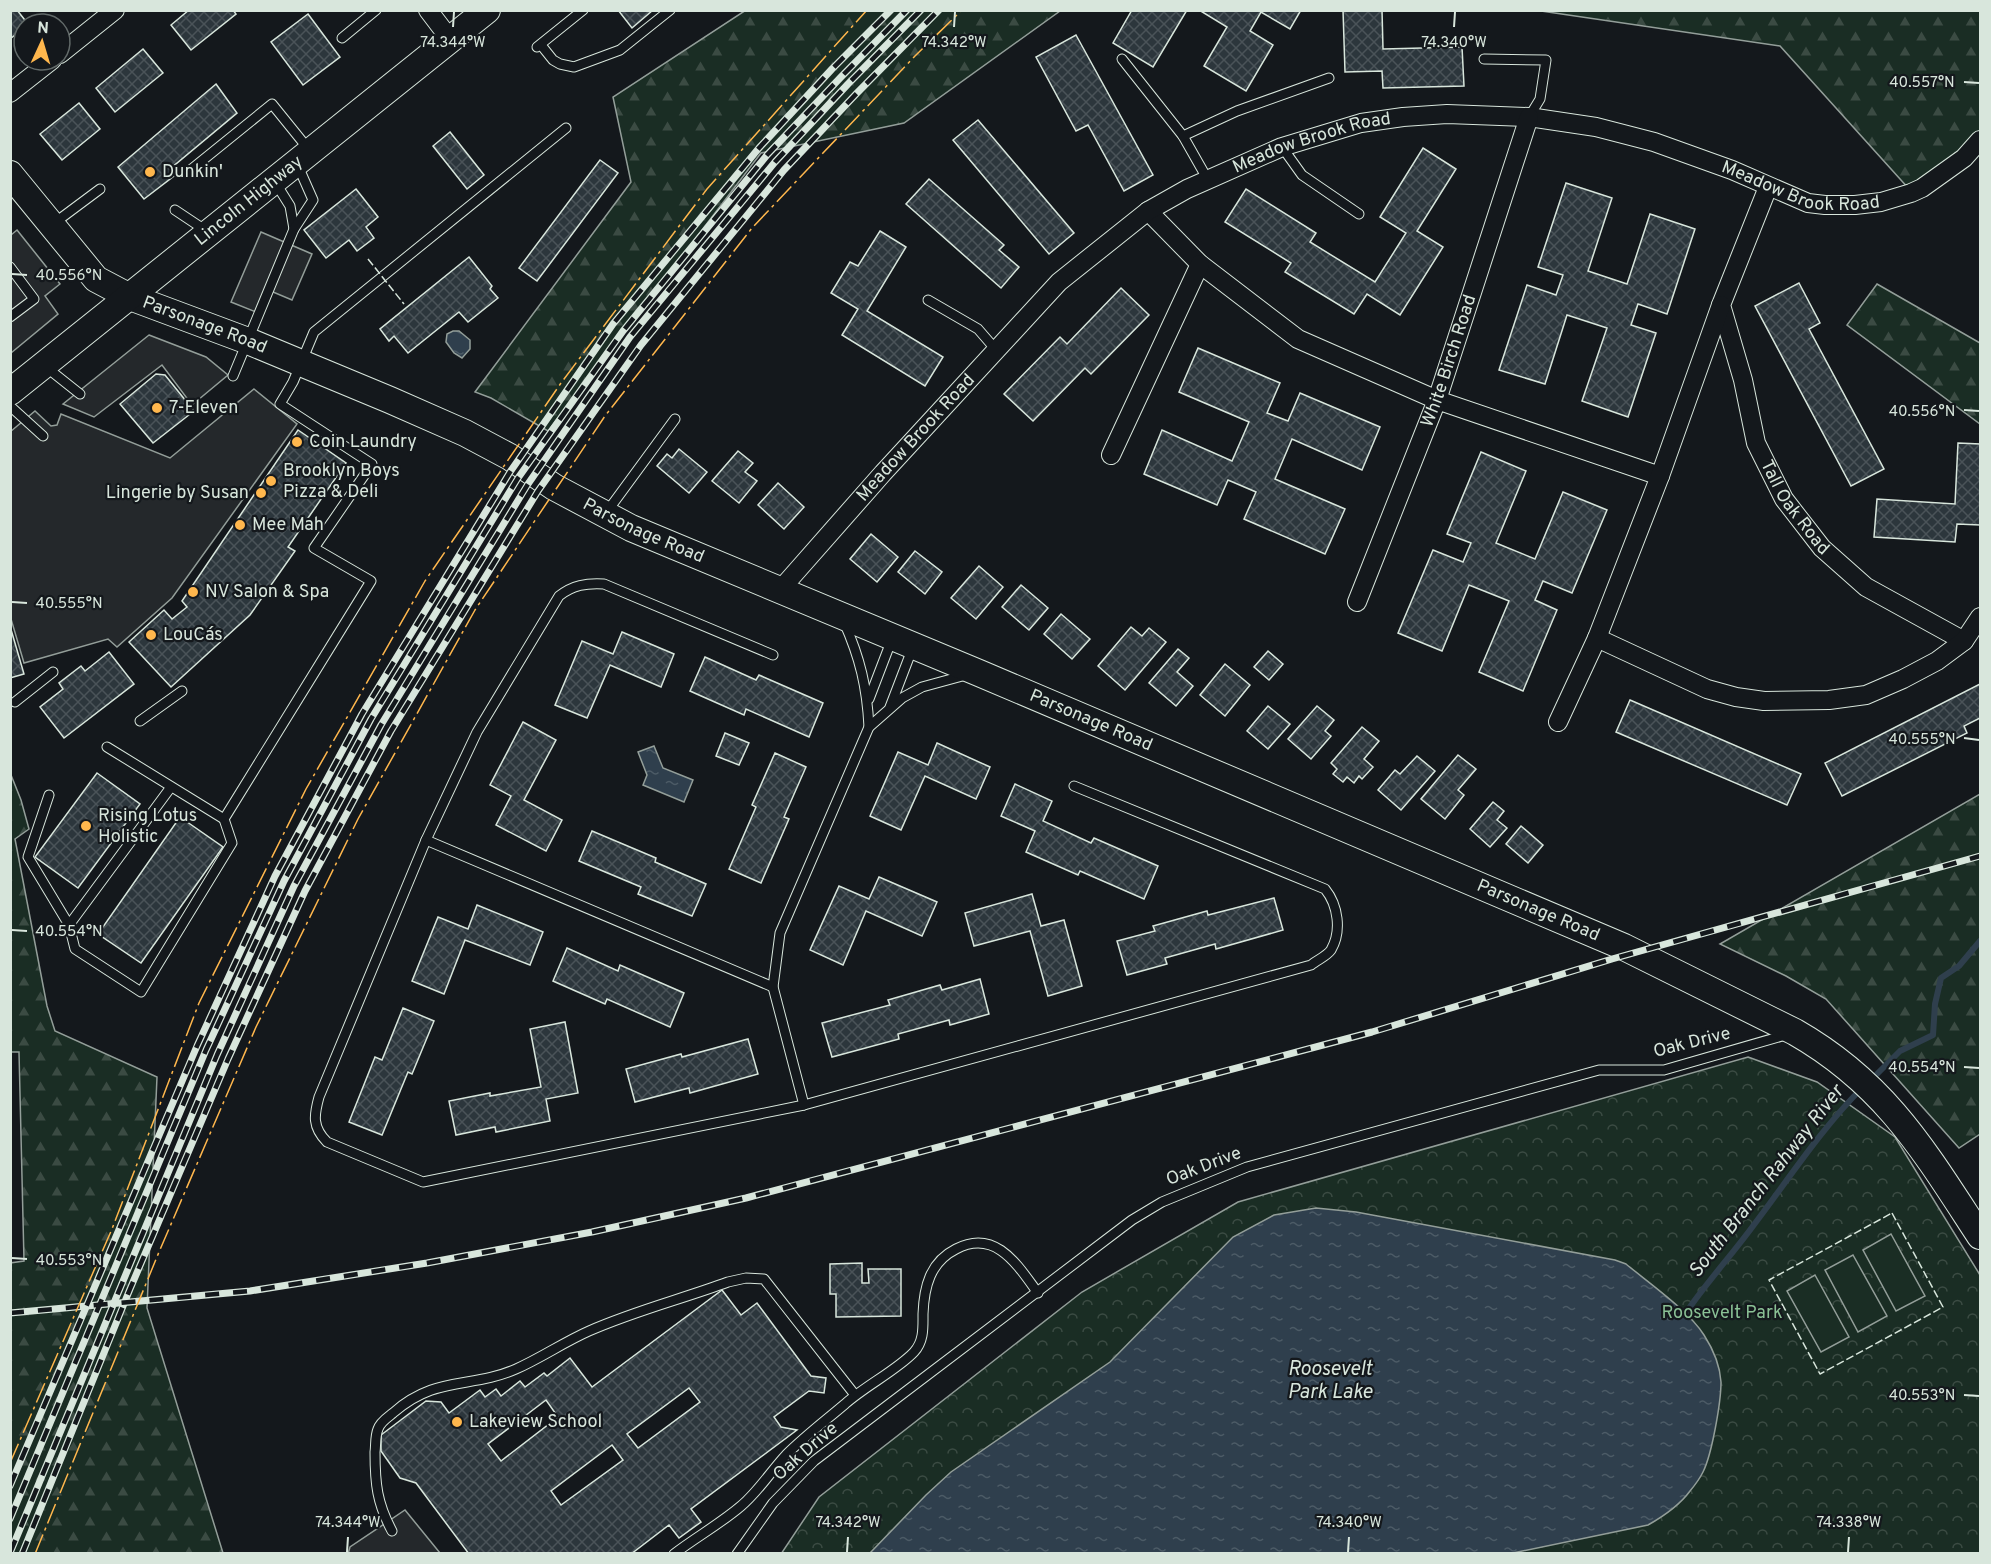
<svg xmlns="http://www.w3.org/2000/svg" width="1991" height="1564" font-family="Overpass,sans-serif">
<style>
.forest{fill:url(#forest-firs);stroke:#939e99;stroke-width:1.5}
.park{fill:url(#park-crowns);stroke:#939e99;stroke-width:1.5}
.pitch{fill:#1a2d24;stroke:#939e99;stroke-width:1.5}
.parking{fill:#24282b;stroke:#939e99;stroke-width:1.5}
.water{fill:url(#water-ripples);stroke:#939e99;stroke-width:1.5}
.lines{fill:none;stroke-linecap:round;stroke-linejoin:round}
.stream{stroke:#2f3f4d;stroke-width:6}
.building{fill:url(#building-cross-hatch);stroke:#d8e6dc;stroke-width:1.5;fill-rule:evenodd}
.lane-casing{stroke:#d8e6dc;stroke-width:11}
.street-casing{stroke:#d8e6dc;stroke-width:20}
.secondary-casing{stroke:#d8e6dc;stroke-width:28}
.lane{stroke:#14181c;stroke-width:9}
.street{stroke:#14181c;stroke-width:18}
.secondary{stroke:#14181c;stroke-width:26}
.rail-casing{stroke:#d8e6dc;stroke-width:7}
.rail{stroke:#14181c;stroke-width:4.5;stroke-dasharray:14;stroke-linecap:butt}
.fence{stroke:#d8e6dc;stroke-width:1.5;stroke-dasharray:8 3;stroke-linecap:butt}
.power{stroke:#ffb74d;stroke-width:1.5;stroke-dasharray:21 4.5 3 4.5;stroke-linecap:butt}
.ticks{fill:none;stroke:#d8e6dc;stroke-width:2}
.poi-dot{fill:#ffb74d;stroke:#14181c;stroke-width:2}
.labels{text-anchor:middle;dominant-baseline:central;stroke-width:4.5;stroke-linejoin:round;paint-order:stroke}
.street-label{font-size:18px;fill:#d8e6dc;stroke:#14181c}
.poi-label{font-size:18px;fill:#d8e6dc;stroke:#14181c;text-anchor:start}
.park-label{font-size:18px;fill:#8ac095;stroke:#14181c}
.water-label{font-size:20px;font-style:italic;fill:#d8e6dc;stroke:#14181c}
.ticks-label{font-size:15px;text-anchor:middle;fill:#d8e6dc;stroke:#14181c;stroke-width:4.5;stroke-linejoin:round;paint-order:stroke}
</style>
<defs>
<pattern id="forest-firs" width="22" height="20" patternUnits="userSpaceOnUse" patternTransform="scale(1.5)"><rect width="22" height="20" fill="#1a2d24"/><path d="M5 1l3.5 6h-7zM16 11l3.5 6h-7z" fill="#3b4b43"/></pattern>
<pattern id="park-crowns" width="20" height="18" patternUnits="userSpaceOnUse" patternTransform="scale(1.5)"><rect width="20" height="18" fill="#1a2d24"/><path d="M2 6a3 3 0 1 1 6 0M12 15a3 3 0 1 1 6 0" fill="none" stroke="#3b4b43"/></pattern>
<pattern id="water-ripples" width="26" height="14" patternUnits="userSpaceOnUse" patternTransform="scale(1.5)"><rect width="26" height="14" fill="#2f3f4d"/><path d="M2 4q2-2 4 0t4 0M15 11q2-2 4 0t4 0" fill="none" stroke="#4c5b66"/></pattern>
<pattern id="building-cross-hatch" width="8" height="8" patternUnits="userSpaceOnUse" patternTransform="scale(1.5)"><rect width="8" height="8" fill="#2c363c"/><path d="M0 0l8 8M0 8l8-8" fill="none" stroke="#4a5358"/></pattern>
</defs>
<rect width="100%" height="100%" fill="#14181c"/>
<g class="forest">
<path d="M746 10 1060 11 904 123 761 153 548 431 491 398 475 392 631 182 613 97Z"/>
<path d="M1541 11H1980V147L1910 190 1780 46Z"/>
<path d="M1877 284 1980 343V424L1847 325Z"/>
<path d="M11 775 21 800 29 829 15 839 47 1006 55 1031 157 1077 147 1308 223 1553H11L10 1263 24 1261 19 1052H10Z"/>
<path d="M1980 794V1134L1959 1148 1826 999 1786 976 1720 944Z"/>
</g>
<path class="park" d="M1748 1057 1817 1082 1895 1137 1980 1275V1553L781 1554 819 1497 1082 1292 1238 1202Z"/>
<g class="pitch">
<path d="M1891 1234 1925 1296 1896 1311 1863 1250Z"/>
<path d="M1853 1255 1887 1316 1858 1332 1825 1270Z"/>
<path d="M1815 1275 1849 1337 1821 1352 1787 1291Z"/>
</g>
<g class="parking">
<path d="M17 230 60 284 45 296 58 314 11 353V235Z"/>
<path d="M261 232 312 254 292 300 266 289 256 312 231 302Z"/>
<path d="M149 335 206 357 228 375 192 405 162 365 94 417 63 404Z"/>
<path d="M254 389 297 424 172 598 117 647 108 639 24 663 11 619 10 432 35 411 51 426 57 425 61 414 170 458Z"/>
<path d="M405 1510 440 1553 348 1554 350 1547Z"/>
</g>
<g class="water">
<path d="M453 331H459L470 340V349L462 358 454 353 446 342 447 334Z"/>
<path d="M654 746 663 768 693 780 684 802 643 785 647 775 638 752Z"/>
<path d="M1316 1208 1356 1212 1615 1260 1626 1264C1649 1283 1689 1311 1704 1335 1713 1349 1720 1365 1721 1382 1721 1402 1712 1454 1703 1472 1700 1478 1695 1485 1690 1491 1679 1506 1664 1516 1648 1525L1508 1554 870 1553 926 1495 951 1472 1110 1362 1233 1237 1274 1215Z"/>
</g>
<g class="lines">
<g class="stream">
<path d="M1870 1081 1900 1051 1933 1035 1935 1004 1941 978 1959 966 1980 941"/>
<path d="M1685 1314C1706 1283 1731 1256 1753 1226 1788 1180 1821 1129 1862 1088"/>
</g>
</g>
<g class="building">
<path d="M10 10H17L28 24H24V28L10 39Z"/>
<path d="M189 10H233L236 14 191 50 171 25Z"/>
<path d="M618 10H653L632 28Z"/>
<path d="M1132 10H1187L1153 67 1113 43Z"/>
<path d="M1199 10H1301L1290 29 1261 12 1250 31 1273 45 1246 91 1204 66 1227 27Z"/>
<path d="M1343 10H1382L1383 49 1462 47 1464 86 1383 88 1382 71 1345 72Z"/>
<path d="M308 14 340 57 303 85 271 42Z"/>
<path d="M1076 35 1153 175 1124 191 1088 125 1076 131 1036 57Z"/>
<path d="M143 49 163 73 115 112 96 88Z"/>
<path d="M216 84 237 113 170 169 174 176 144 199 118 167Z"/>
<path d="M79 103 100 129 62 160 40 134Z"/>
<path d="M978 120 1074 233 1049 254 953 140Z"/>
<path d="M450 132 484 175 467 189 433 146Z"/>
<path d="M1423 148 1456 169 1417 231 1443 247 1400 315 1367 294 1354 314 1285 272 1291 263 1225 222 1246 189 1316 233 1310 242 1375 282 1406 233 1380 217Z"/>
<path d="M600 160 618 173 537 281 519 268Z"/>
<path d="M929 179 1004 245 999 250 1019 267 1001 288 906 204Z"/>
<path d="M1566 183 1612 198 1588 271 1627 284 1650 214 1695 229 1667 314 1638 304 1631 325 1656 333 1628 417 1582 401 1607 328 1567 315 1545 384 1499 370 1527 285 1556 295 1563 275 1538 267Z"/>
<path d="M356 189 378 217 366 227 374 238 357 251 349 240 326 258 304 230Z"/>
<path d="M880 231 906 247 867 311 943 357 925 386 842 335 858 309 831 293 850 262 858 266Z"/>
<path d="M469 257 492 286 490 289 498 298 468 322 459 312 408 353 394 336 389 341 380 329Z"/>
<path d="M1799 283 1820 323 1809 329 1884 469 1851 486 1755 306Z"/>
<path d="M1121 288 1149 315 1091 374 1085 368 1033 421 1004 394 1060 337 1067 344Z"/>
<path d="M1198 348 1280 383 1267 413 1288 421 1300 393 1380 427 1362 470 1292 439 1275 479 1345 509 1325 554 1244 519 1256 492 1228 480 1217 505 1144 474 1162 430 1232 461 1249 422 1179 392Z"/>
<path d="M156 374 165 375 194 411 153 443 120 404Z"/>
<path d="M298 430 346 463 288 547 295 551 250 615 171 687 129 642 164 610 172 619 187 607 182 601Z"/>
<path d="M1958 443 1980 444V525L1957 524 1955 542 1874 537 1877 499 1955 504Z"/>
<path d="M679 449 707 472 689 493 657 466 667 454 672 458Z"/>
<path d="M738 451 753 463 745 472 757 481 739 503 712 481Z"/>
<path d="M1481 452 1526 471 1496 543 1535 559 1563 492 1607 510 1572 593 1543 581 1535 600 1557 610 1523 691 1479 672 1509 601 1469 585 1442 651 1398 633 1433 550 1463 562 1471 543 1447 534Z"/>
<path d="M778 483 804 507 784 529 758 505Z"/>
<path d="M871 534 898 557 877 582 850 559Z"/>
<path d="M915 551 942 572 925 594 898 572Z"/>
<path d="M979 566 1003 587 976 619 951 598Z"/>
<path d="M1021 585 1048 608 1029 630 1002 607Z"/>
<path d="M1061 614 1090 639 1072 659 1044 634Z"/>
<path d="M10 626 24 674 10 678Z"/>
<path d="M1131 627 1142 636 1149 628 1166 642 1125 690 1098 666Z"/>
<path d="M622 632 674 654 661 687 610 665 587 718 555 705 582 641 613 654Z"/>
<path d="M1178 649 1189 658 1177 672 1193 686 1176 706 1149 683Z"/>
<path d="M1268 651 1283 664 1269 680 1254 667Z"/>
<path d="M109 652 134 684 64 738 40 707 63 689 59 683 81 666 85 671Z"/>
<path d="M705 657 756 680 759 675 823 703 809 737 746 709 744 715 690 691Z"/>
<path d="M1225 664 1250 685 1225 716 1200 695Z"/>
<path d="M1980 684V718L1964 726 1967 733 1842 796 1825 763Z"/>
<path d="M1630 700 1801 774 1787 805 1616 732Z"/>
<path d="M1268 706 1290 724 1268 749 1247 731Z"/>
<path d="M1317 706 1334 720 1325 731 1331 736 1311 759 1288 739Z"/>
<path d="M523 722 556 740 524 800 562 820 546 851 496 825 511 796 490 785Z"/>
<path d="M1362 727 1379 741 1364 759 1373 767 1362 779 1359 776 1354 783 1347 777 1343 782 1333 774 1337 769 1331 763Z"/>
<path d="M725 733 749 743 739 765 716 756Z"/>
<path d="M937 743 990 767 976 799 925 776 901 830 870 816 898 752 928 765Z"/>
<path d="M775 753 806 767 784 817 789 819 761 883 729 869 756 807 752 805Z"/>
<path d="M1458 755 1476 769 1458 790 1464 795 1445 819 1421 799Z"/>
<path d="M1417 756 1435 771 1401 810 1378 790 1395 770 1400 774Z"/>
<path d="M97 773 140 804 78 888 35 857Z"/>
<path d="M1015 784 1052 801 1043 821 1091 843 1094 838 1158 866 1144 899 1080 871 1078 875 1026 852 1035 831 1001 816Z"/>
<path d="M1493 802 1504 811 1497 820 1507 828 1490 847 1470 829Z"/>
<path d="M180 817 223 847 141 963 98 934Z"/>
<path d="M1521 826 1543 845 1528 863 1506 844Z"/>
<path d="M592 831 656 858 655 862 706 884 692 916 638 894 641 887 579 861Z"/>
<path d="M879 877 937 902 922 936 866 911 843 965 810 950 839 886 869 899Z"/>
<path d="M1032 894 1041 926 1064 920 1082 986 1048 996 1030 931 974 946 965 913Z"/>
<path d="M1274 898 1283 930 1216 949 1215 944 1165 958 1167 964 1127 975 1117 941 1155 931 1153 926 1207 911 1208 915Z"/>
<path d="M477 905 543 932 530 965 465 940 444 994 412 981 438 917 468 929Z"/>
<path d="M567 948 618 971 620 965 684 993 670 1027 607 999 605 1004 553 981Z"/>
<path d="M980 979 989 1014 950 1025 949 1020 898 1034 899 1039 832 1057 822 1023 890 1005 888 1000 940 985 942 990Z"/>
<path d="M403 1008 434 1021 412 1074 408 1072 382 1135 349 1122 375 1057 382 1060Z"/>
<path d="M565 1022 578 1093 546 1099 550 1121 496 1132 495 1127 456 1135 449 1101 490 1093V1096L541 1087 530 1029Z"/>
<path d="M748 1039 758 1074 690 1093 689 1088 635 1102 626 1069 681 1054 682 1057Z"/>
<path d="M862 1263V1283H869L868 1269H901V1316L836 1317V1294H830V1264Z"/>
<path d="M722 1290 741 1315 757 1303 811 1376 826 1378 824 1393 809 1391 774 1417 781 1427 797 1430 691 1509 701 1522 679 1538 669 1525 631 1554H469L416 1483 400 1478 381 1451V1435L426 1401 441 1402 449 1413 480 1390 485 1397 496 1389 501 1396 520 1381 525 1387 544 1373 547 1376 570 1358 592 1387ZM689 1388 700 1402 638 1448 627 1434ZM546 1400 558 1417 501 1461 488 1444ZM612 1445 623 1460 561 1505 551 1491Z"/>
</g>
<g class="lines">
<defs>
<g id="lane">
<path d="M342 38 376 10"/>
<path d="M541 45 553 60 560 64 574 67 620 50 670 10"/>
<path d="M537 47 583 10"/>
<path d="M1122 59 1183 136 1208 180"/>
<path d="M1484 59 1546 60 1540 99 1529 117"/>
<path d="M1183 136 1237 111 1329 78"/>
<path d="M1282 147 1302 175 1359 214"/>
<path d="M188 172 272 104 310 151"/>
<path d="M275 182 290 206 294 229"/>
<path d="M175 210 208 232"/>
<path d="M53 224 100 189"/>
<path d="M10 267 34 299 10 317"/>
<path d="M928 300 978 329 997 351"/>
<path d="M46 367 80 394"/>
<path d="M233 376 294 229 313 200 298 166"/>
<path d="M10 406 43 436"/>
<path d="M606 513 675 419"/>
<path d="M844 622C860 658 867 687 869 727"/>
<path d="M773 655 604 584C586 583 573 585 559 596L477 732 426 840 319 1097C314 1115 312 1127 327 1142L423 1182 804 1105 1311 965C1317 960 1327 956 1331 950 1342 931 1338 905 1325 889L1074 786"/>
<path d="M869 699 892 639"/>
<path d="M15 702 53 672"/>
<path d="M890 707 913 647"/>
<path d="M140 721 182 691"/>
<path d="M107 747 224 819 371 581 314 548 372 464 280 404 293 382 314 332 566 128"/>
<path d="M49 795 28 857 69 925 75 949 141 992 232 843 224 819"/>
<path d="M426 840 773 987"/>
<path d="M69 925 171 787"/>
<path d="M804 1105 773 987 780 933 869 727 902 698 922 687 966 675"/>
<path d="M392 1531C377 1503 375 1484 375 1452 376 1445 375 1436 378 1429 380 1422 388 1417 393 1413 436 1375 471 1389 516 1369 541 1358 564 1342 589 1331 634 1311 682 1299 728 1282L746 1278 764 1279 855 1395"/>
<path d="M674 1554C696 1537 720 1524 741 1506 758 1492 771 1471 786 1455 804 1437 825 1421 845 1404 865 1386 897 1370 914 1352 924 1341 923 1328 923 1314 924 1287 930 1262 956 1249 996 1228 1018 1266 1038 1293"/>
<path d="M737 1554 773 1503 814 1461 1132 1220 1162 1202 1247 1167 1599 1070H1664L1789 1034"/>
</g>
<g id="street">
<path d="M428 10 450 39"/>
<path d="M60 54 115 10"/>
<path d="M10 93 52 60"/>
<path id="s1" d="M1768 187 1721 305 1743 380 1756 443 1784 499 1822 548 1866 587 1964 641"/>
<path d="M1148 211 1200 264 1298 339 1437 400 1660 476"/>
<path d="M1111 455 1200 264"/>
<path id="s2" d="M780 590 883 473 1059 282 1148 211 1187 189 1282 147 1361 123 1403 117 1447 114 1529 117 1596 127 1654 142 1732 170 1808 203 1825 205H1855L1881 202 1911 193 1922 188 1964 158 1980 140"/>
<path id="s3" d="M1357 602 1437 400 1529 117"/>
<path d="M1597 638 1707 689 1736 697 1764 701 1829 700 1866 695 1903 679 1937 661 1964 641 1980 617"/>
<path d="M1558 722 1597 638 1660 476 1721 305"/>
</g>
<g id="secondary">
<path id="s4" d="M10 174 96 279 130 297 248 341 390 400 465 433 510 457 554 487 631 528 979 673 1624 947 1795 1032C1886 1084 1925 1152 1980 1236"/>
<path id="s5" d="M10 392 487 10"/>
</g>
</defs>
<use href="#lane" class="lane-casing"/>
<use href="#street" class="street-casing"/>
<use href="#secondary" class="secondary-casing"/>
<use href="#lane" class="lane"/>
<use href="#street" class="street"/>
<use href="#secondary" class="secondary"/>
<defs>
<g id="rail">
<path d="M10 1313 250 1291 427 1263 592 1232 746 1198 1372 1032 1612 959 1980 856"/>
<path d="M10 1486 197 1046 275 876 362 714 510 472 613 324 759 148 832 69 891 10"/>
<path d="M10 1519 206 1050 284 881 371 719 518 478 623 331 767 155 841 77 907 10"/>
<path d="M10 1553 217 1055 294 886 381 725 528 484 630 337 775 162 848 84 921 10"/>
<path d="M22 1554 130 1289 228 1059 305 891 391 731 538 491 641 345 784 170 857 93 939 10"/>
</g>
</defs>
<use href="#rail" class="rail-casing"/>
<use href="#rail" class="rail"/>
<g class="fence">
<path d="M368 259 404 304"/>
<path d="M1892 1213 1943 1307 1820 1374 1769 1280Z"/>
</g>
<g class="power">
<path d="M10 1463 112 1229 199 1003 306 789 425 581 561 383 707 189 867 10"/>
<path d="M35 1554 159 1252 256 1027 358 819 475 610 605 416 752 228 915 56 962 10"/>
</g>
</g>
<path class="ticks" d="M453 27 454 12M954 27 955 12M1454 27 1455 12M1964 82 1979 83M12 274 27 275M1964 410 1979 411M12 602 27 603M1964 738 1979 740M12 930 27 931M1964 1067 1979 1068M12 1258 27 1259M1964 1395 1979 1396M347 1552 348 1537M847 1552 848 1537M1348 1552 1349 1537M1848 1552 1849 1537"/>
<g class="poi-dot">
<circle cx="150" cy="172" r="6"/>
<circle cx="157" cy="408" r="6"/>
<circle cx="297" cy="442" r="6"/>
<circle cx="271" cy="481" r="6"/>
<circle cx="261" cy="493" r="6"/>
<circle cx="240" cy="525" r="6"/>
<circle cx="193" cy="592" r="6"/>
<circle cx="151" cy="635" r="6"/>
<circle cx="86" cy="826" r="6"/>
<circle cx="457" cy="1422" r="6"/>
</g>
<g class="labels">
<g class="street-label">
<text stroke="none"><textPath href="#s2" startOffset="708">Meadow Brook Road</textPath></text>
<text stroke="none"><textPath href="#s2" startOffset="1212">Meadow Brook Road</textPath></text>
<text stroke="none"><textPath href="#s5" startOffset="306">Lincoln Highway</textPath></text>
<text stroke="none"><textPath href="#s4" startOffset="254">Parsonage Road</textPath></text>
<text stroke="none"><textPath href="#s3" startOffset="258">White Birch Road</textPath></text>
<text stroke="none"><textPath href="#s2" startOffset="204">Meadow Brook Road</textPath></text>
<text stroke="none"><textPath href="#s1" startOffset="345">Tall Oak Road</textPath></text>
<text stroke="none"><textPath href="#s4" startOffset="740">Parsonage Road</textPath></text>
<text stroke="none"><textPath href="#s4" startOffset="1226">Parsonage Road</textPath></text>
<text stroke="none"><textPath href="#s4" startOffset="1712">Parsonage Road</textPath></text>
<text transform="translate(1692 1043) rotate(-14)">Oak Drive</text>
<text transform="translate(1204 1167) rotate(-21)">Oak Drive</text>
<text transform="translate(806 1452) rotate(-41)">Oak Drive</text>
</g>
<g class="poi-label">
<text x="162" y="172">Dunkin'</text>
<text x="169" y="408">7-Eleven</text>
<text x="309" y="442">Coin Laundry</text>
<text x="283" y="471">Brooklyn Boys<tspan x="283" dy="21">Pizza &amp; Deli</tspan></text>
<text x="249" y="493" text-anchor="end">Lingerie by Susan</text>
<text x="252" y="525">Mee Mah</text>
<text x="205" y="592">NV Salon &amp; Spa</text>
<text x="163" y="635">LouCás</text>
<text x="98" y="816">Rising Lotus<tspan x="98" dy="21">Holistic</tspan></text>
<text x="469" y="1422">Lakeview School</text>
</g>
<g class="park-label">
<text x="1722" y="1313">Roosevelt Park</text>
</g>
<g class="water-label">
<text transform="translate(1767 1182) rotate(-52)">South Branch Rahway River</text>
<text x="1330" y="1370">Roosevelt<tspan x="1330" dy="23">Park Lake</tspan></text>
</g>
</g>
<g class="ticks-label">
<text x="453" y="47">74.344°W</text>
<text x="954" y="47">74.342°W</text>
<text x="1454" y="47">74.340°W</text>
<text x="1922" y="87">40.557°N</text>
<text x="69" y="280">40.556°N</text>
<text x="1922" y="416">40.556°N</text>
<text x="69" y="608">40.555°N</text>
<text x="1922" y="744">40.555°N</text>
<text x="69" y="936">40.554°N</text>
<text x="1922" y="1072">40.554°N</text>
<text x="69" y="1265">40.553°N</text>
<text x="1922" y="1400">40.553°N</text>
<text x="348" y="1527">74.344°W</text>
<text x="848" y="1527">74.342°W</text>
<text x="1349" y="1527">74.340°W</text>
<text x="1849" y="1527">74.338°W</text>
</g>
<rect width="1991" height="1564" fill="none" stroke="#d8e6dc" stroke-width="24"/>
<g transform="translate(42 42) rotate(4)"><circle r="28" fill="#14181c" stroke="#626a69" stroke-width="1.5"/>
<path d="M0-4.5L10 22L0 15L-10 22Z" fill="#ffb74d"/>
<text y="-9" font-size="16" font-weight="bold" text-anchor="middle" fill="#d8e6dc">N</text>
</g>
</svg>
